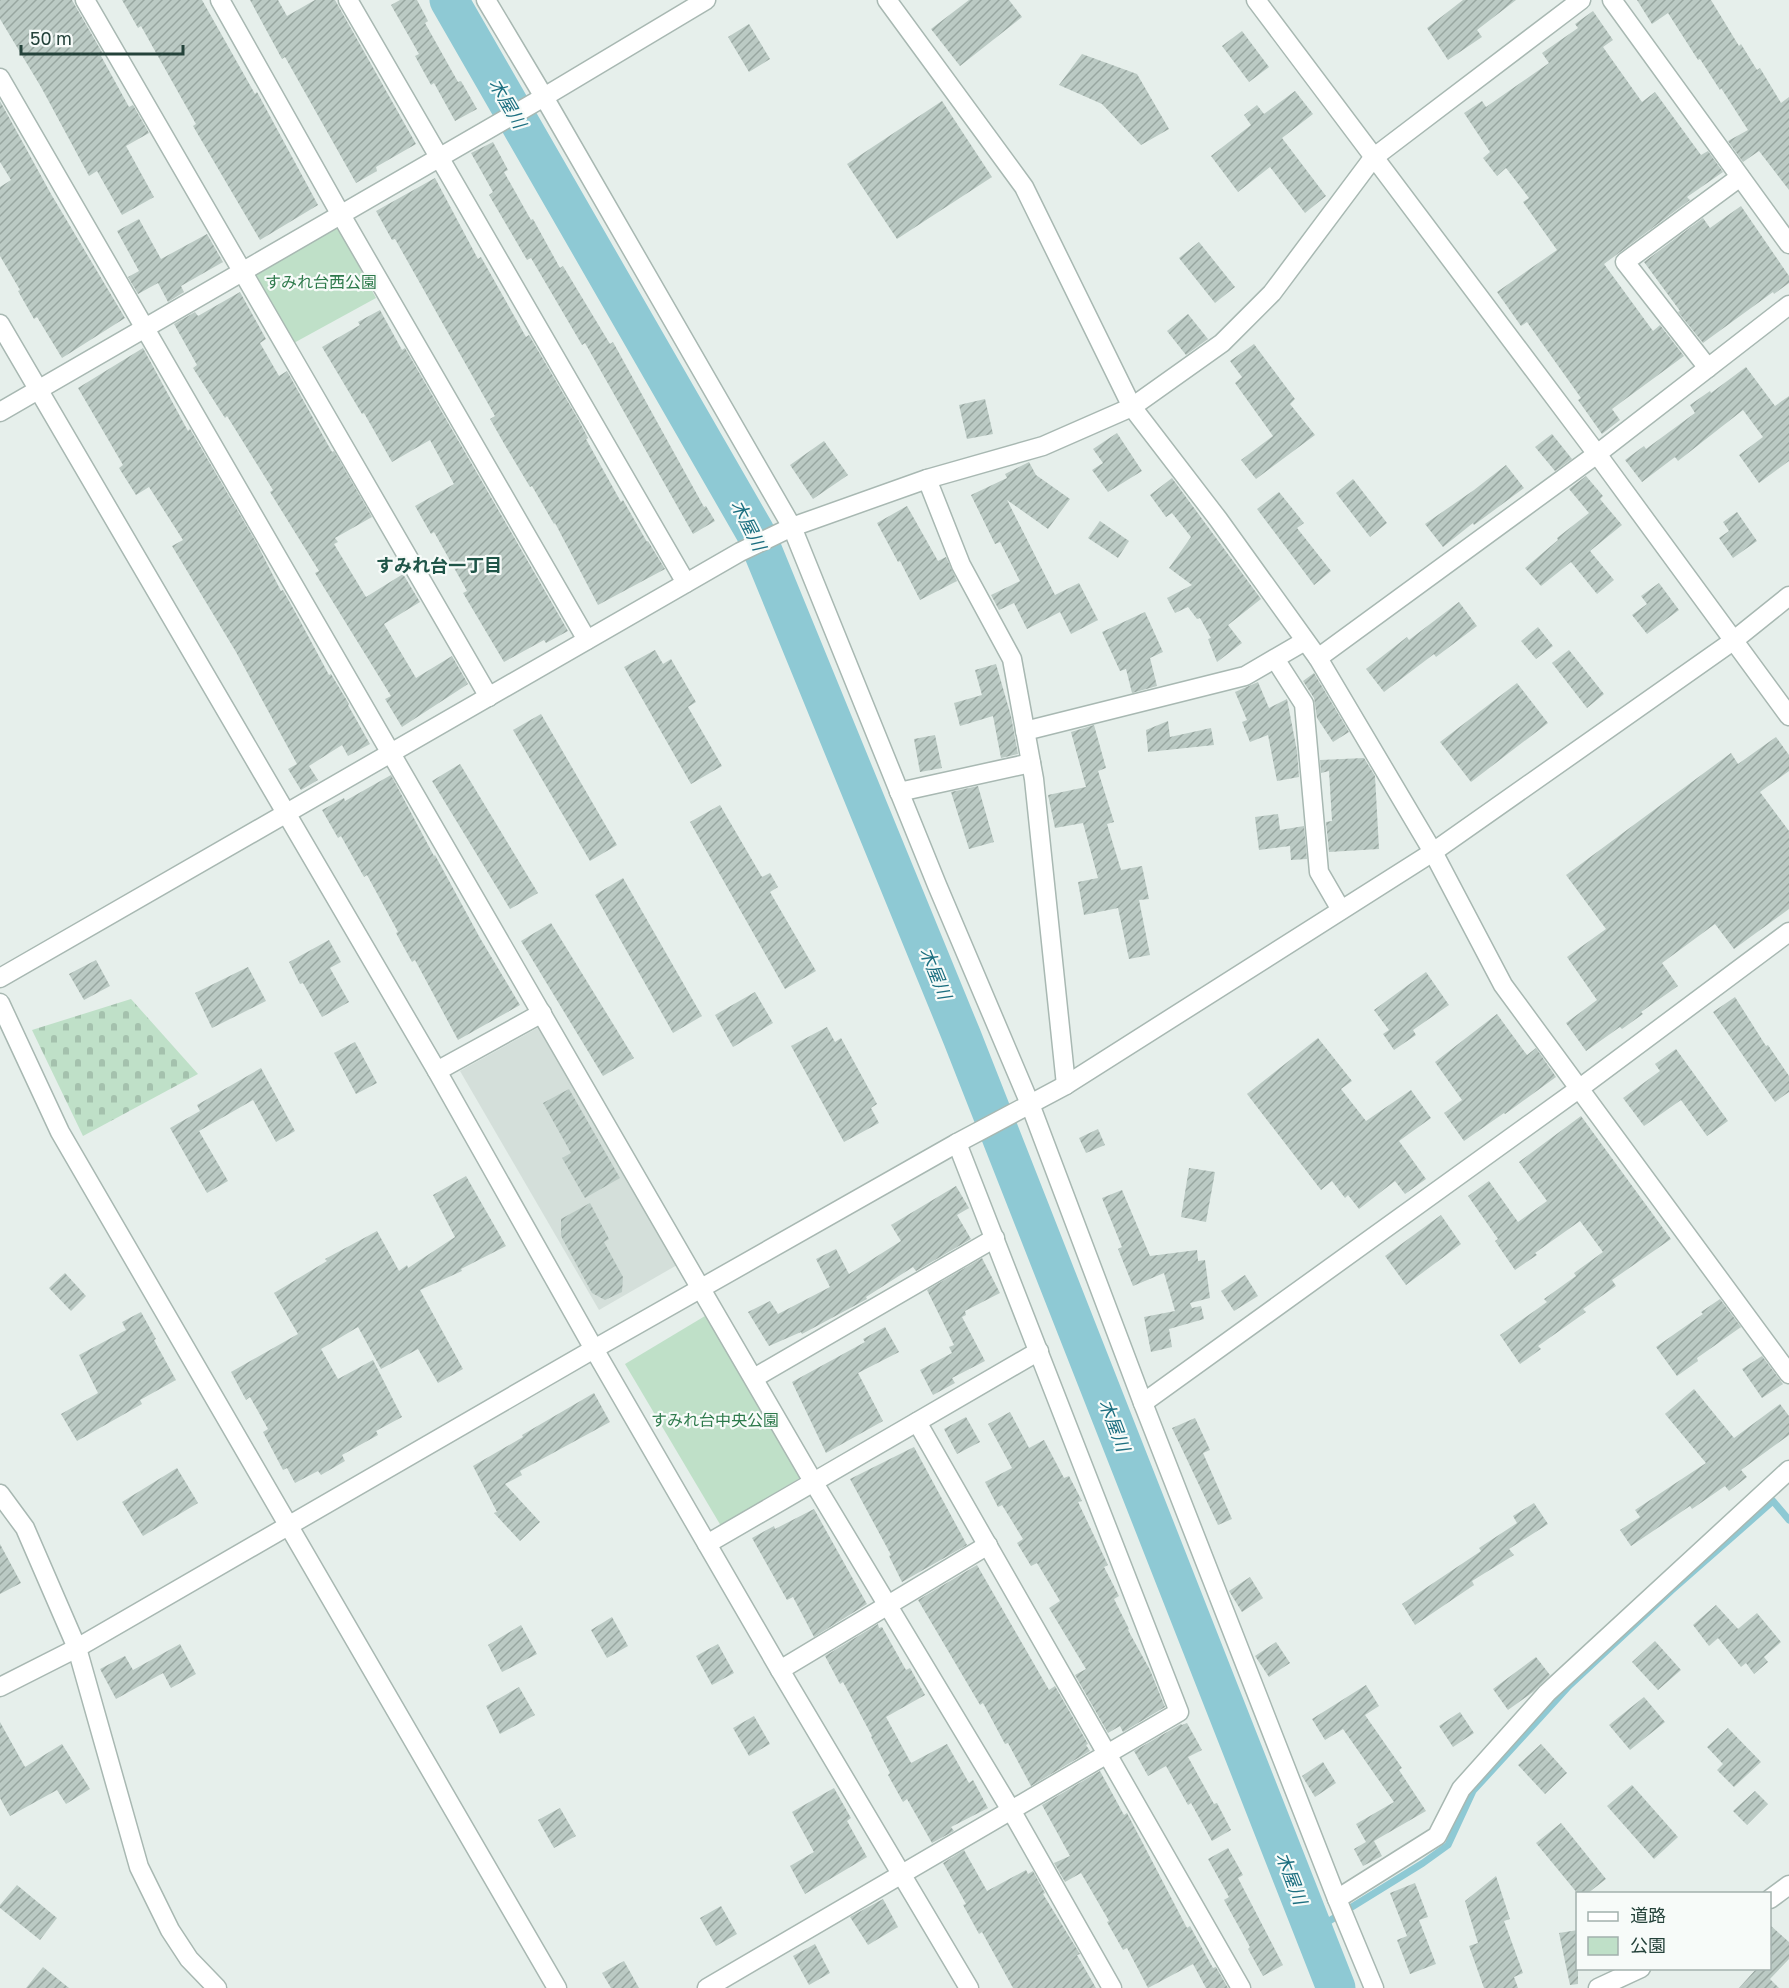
<svg xmlns="http://www.w3.org/2000/svg" width="1789" height="1988" font-family="'Golos Text','Noto Sans JP',sans-serif">
<style>
.built{fill:#d4dfda}
.green{fill:#bfe0c8}
.cemetery{fill:url(#cemetery-stones)}
.lines{fill:none;stroke-linecap:round;stroke-linejoin:round}
.stream{stroke:#8ec9d4;stroke-width:7}
.river{stroke:#8ec9d4;stroke-width:39}
.building{fill:url(#building-hatch)}
.minor-casing{stroke:#a8b8b2;stroke-width:21}
.minor{stroke:#fff;stroke-width:18}
.labels{text-anchor:middle;dominant-baseline:central;stroke-width:4.5;stroke-linejoin:round;paint-order:stroke}
.park-label{font-size:16px;fill:#2d7a4b;stroke:#f7fbf9}
.water-label{font-size:18px;font-style:italic;fill:#1c6f80;stroke:#f7fbf9}
.neighbourhood-label{font-size:18px;font-weight:bold;fill:#1f5548;stroke:#f7fbf9}
</style>
<defs>
<pattern id="cemetery-stones" width="16" height="16" patternUnits="userSpaceOnUse" patternTransform="scale(1.5)"><rect width="16" height="16" fill="#bfe0c8"/><path d="M2 7V4a2 2 0 0 1 4 0v3zM10 15v-3a2 2 0 0 1 4 0v3z" fill="#a4c1ad"/></pattern>
<pattern id="building-hatch" width="6" height="6" patternUnits="userSpaceOnUse" patternTransform="scale(1.5)"><rect width="6" height="6" fill="#bbcac4"/><path d="M-1 1l2-2M0 6l6-6M5 7l2-2" fill="none" stroke="#98a6a0"/></pattern>
</defs>
<rect width="100%" height="100%" fill="#e6efeb"/>
<path class="built" d="M541 1026 677 1265 599 1310 460 1071Z"/>
<g class="green">
<path d="M337 225 376 298 292 344 251 275Z"/>
<path d="M710 1313 805 1475 721 1526 625 1364Z"/>
</g>
<path class="cemetery" d="M131 999 198 1074 83 1136 32 1030Z"/>
<g class="lines">
<path class="stream" d="M1313 1931 1423 1863 1448 1845 1473 1791 1569 1686 1671 1591 1773 1501 1789 1520"/>
<path class="river" d="M449 0 755 532 962 1037 1336 1988"/>
</g>
<g class="building">
<path d="M0 0H72L103 54 101 56 129 107 133 105 149 133 126 146 154 197 122 215 97 171 89 176 41 87 0 19Z"/>
<path d="M122 0H202L255 94 257 92 318 205 260 240 193 126 196 124 141 26 138 28Z"/>
<path d="M250 0H278L287 16 315 0H335L416 144 376 167 377 171 356 183 285 57 282 59Z"/>
<path d="M400 0H417L428 21 425 23 458 82 461 81 477 109 455 121 434 83 431 85 415 56 419 54 391 5Z"/>
<path d="M969 0H1009L1022 17 960 66 931 29Z"/>
<path d="M1463 0H1516L1477 30 1482 37 1448 60 1427 28Z"/>
<path d="M1637 0H1711L1739 46 1741 44 1757 70 1760 68 1781 103 1789 97V190L1759 151 1743 162 1728 141 1748 130 1721 88 1720 90 1700 59 1698 60 1668 13 1652 24Z"/>
<path d="M1593 11 1613 40 1603 47 1642 102 1655 92 1701 155 1708 151 1723 172 1687 197 1690 200 1604 264 1653 331 1660 325 1684 356 1612 409 1620 420 1602 434 1578 400 1581 398 1527 322 1521 326 1497 292 1557 250 1523 202 1529 198 1506 168 1497 176 1483 158 1490 152 1464 113 1482 101 1486 107 1549 63 1542 53 1578 28 1575 24Z"/>
<path d="M749 24 770 59 749 72 728 37Z"/>
<path d="M1242 31 1269 67 1249 82 1222 46Z"/>
<path d="M1082 54 1137 74 1169 129 1141 145 1102 104 1059 85Z"/>
<path d="M1295 91 1313 114 1282 138 1326 196 1305 213 1270 167 1238 192 1211 156 1251 125 1244 115 1257 105 1264 114Z"/>
<path d="M0 101 51 194 125 318 62 358 37 317 34 319 18 291 20 290 0 256V187L11 180 0 162Z"/>
<path d="M942 101 992 177 897 239 847 164Z"/>
<path d="M493 142 508 170 504 172 531 220 533 219 560 268 563 266 610 344 613 342 704 507 706 506 715 521 693 534 585 343 582 345 531 258 527 260 489 195 493 192 471 153Z"/>
<path d="M435 178 478 259 481 257 526 337 529 335 578 419 588 438 586 439 621 502 623 500 647 542 648 541 665 569 598 605 555 523 554 524 532 486 530 487 506 447 490 419 495 416 395 239 392 240 376 211Z"/>
<path d="M1741 206 1789 276V283L1774 294 1773 292 1703 343 1678 312 1680 311 1644 262 1703 218 1710 228Z"/>
<path d="M139 219 161 259 207 234 223 262 181 286 184 292 168 302 158 283 138 294 128 277 139 271 117 231Z"/>
<path d="M1199 242 1235 287 1215 303 1179 258Z"/>
<path d="M240 292 266 339 260 343 279 376 287 371 332 452 334 451 372 517 335 538 338 542 334 544 366 597 403 574 420 602 384 624 416 678 452 656 468 684 402 727 385 699 391 696 315 573 319 571 270 492 273 490 227 416 225 418 193 368 197 365 174 324 195 312 198 316Z"/>
<path d="M380 310 402 350 405 348 568 631 546 643 544 640 504 662 463 593 467 591 434 532 431 534 415 506 454 484 430 440 392 462 364 413 362 414 322 347 360 325 358 322Z"/>
<path d="M1188 314 1208 339 1186 355 1167 331Z"/>
<path d="M1254 344 1295 399 1290 404 1315 435 1256 479 1241 460 1273 436 1235 383 1242 377 1230 361Z"/>
<path d="M143 348 188 431 190 429 257 544 281 591 283 590 299 619 329 675 331 674 349 704 348 705 370 744 348 756 342 745 309 766 318 780 301 790 288 769 297 764 236 652 172 546 183 540 149 487 136 495 119 468 123 465 78 388Z"/>
<path d="M1746 367 1775 406 1789 396V461L1759 483 1739 455 1763 437 1743 410 1678 461 1675 457 1642 482 1625 460 1644 446 1646 449 1695 413 1690 405 1710 391 1711 393Z"/>
<path d="M985 399 993 434 967 439 959 405Z"/>
<path d="M1117 433 1142 471 1108 492 1092 470 1103 463 1093 449Z"/>
<path d="M1552 434 1572 459 1555 471 1535 447Z"/>
<path d="M824 441 848 475 813 499 790 465Z"/>
<path d="M1029 462 1036 475 1070 499 1048 529 1007 500 1055 595 1079 583 1098 620 1071 634 1060 612 1027 629 1014 603 999 610 991 595 1020 581 1000 542 995 544 971 495 1007 478 1005 474Z"/>
<path d="M1506 465 1524 488 1474 525 1473 523 1443 547 1425 524 1474 490Z"/>
<path d="M1586 476 1603 496 1600 499 1622 525 1590 551 1614 580 1597 594 1571 562 1541 586 1525 568 1558 540 1557 538 1589 513 1569 489Z"/>
<path d="M1172 478 1261 599 1228 625 1242 643 1217 662 1208 639 1211 638 1200 618 1197 619 1188 607 1175 613 1167 598 1192 585 1169 568 1191 537 1172 513 1166 517 1150 495Z"/>
<path d="M1353 479 1387 523 1370 537 1336 493Z"/>
<path d="M1279 492 1304 523 1297 528 1331 571 1314 585 1257 509Z"/>
<path d="M907 506 938 561 946 557 957 581 920 600 900 561 898 562 877 523Z"/>
<path d="M1737 512 1757 541 1733 558 1719 538 1729 531 1723 522Z"/>
<path d="M1100 521 1129 541 1118 558 1088 538Z"/>
<path d="M1659 583 1679 610 1647 634 1632 615 1647 604 1641 596Z"/>
<path d="M1459 602 1477 626 1436 657 1434 654 1384 692 1366 669 1407 637 1409 640Z"/>
<path d="M1145 612 1163 652 1150 658 1157 686 1132 693 1126 669 1120 671 1102 632Z"/>
<path d="M1538 627 1553 646 1536 659 1521 641Z"/>
<path d="M655 650 663 664 671 659 696 702 688 707 722 766 691 784 624 667Z"/>
<path d="M1569 650 1604 694 1587 708 1552 663Z"/>
<path d="M996 664 1011 716 1018 754 1001 758 993 716 960 726 954 703 982 695 975 670Z"/>
<path d="M1314 673 1349 732 1333 742 1317 718 1314 698 1303 681Z"/>
<path d="M1258 682 1269 708 1287 699 1297 751 1299 777 1277 781 1268 735 1250 742 1242 722 1247 720 1235 692Z"/>
<path d="M1517 683 1548 723 1471 782 1440 742Z"/>
<path d="M541 714 617 845 590 861 513 730Z"/>
<path d="M1168 721 1170 737 1211 728 1214 745 1148 752 1146 730Z"/>
<path d="M1094 725 1106 768 1098 771 1114 822 1107 824 1121 870 1142 866 1149 899 1139 900 1150 955 1129 959 1118 908 1084 915 1078 882 1098 878 1083 823 1055 828 1048 795 1086 787 1071 732Z"/>
<path d="M935 735 942 768 920 772 914 739Z"/>
<path d="M1776 737 1789 755V771L1760 792 1789 831V909L1734 949 1715 924 1662 963 1678 986 1641 1012 1643 1014 1622 1029 1620 1027 1586 1051 1566 1023 1597 1000 1567 957 1606 929 1566 875 1731 753 1738 764Z"/>
<path d="M1364 758 1375 776 1379 849 1329 852 1326 822 1332 821 1329 771 1321 773 1320 760Z"/>
<path d="M460 764 538 893 510 909 432 781Z"/>
<path d="M391 775 434 856 435 855 480 938 520 1005 458 1040 415 960 412 962 396 933 398 932 367 875 364 877 341 836 338 838 322 810 344 798 345 801Z"/>
<path d="M978 786 994 842 969 849 951 792Z"/>
<path d="M720 805 762 877 770 873 778 887 770 892 816 971 785 989 690 822Z"/>
<path d="M1278 814 1280 830 1304 826 1307 859 1291 860 1290 846 1259 850 1255 817Z"/>
<path d="M623 878 702 1016 673 1033 595 895Z"/>
<path d="M551 923 634 1058 603 1076 521 941Z"/>
<path d="M329 940 341 962 330 968 349 1002 322 1017 303 983 300 984 289 962Z"/>
<path d="M96 960 110 986 84 1000 69 974Z"/>
<path d="M248 967 266 1001 212 1028 195 993Z"/>
<path d="M1426 972 1449 1005 1413 1030 1416 1035 1394 1050 1383 1034 1389 1030 1374 1010Z"/>
<path d="M755 992 773 1023 733 1047 715 1015Z"/>
<path d="M1735 997 1766 1046 1768 1045 1789 1076V1092L1775 1102 1713 1012Z"/>
<path d="M1497 1014 1527 1055 1536 1048 1556 1077 1505 1114 1504 1113 1464 1141 1444 1113 1462 1100 1435 1062Z"/>
<path d="M827 1027 835 1042 841 1038 877 1104 871 1108 879 1123 844 1142 791 1046Z"/>
<path d="M1318 1038 1352 1081 1341 1089 1366 1121 1411 1090 1431 1118 1399 1141 1426 1179 1405 1194 1395 1181 1359 1209 1348 1195 1345 1198 1332 1181 1321 1190 1247 1094Z"/>
<path d="M355 1042 377 1083 356 1094 334 1053Z"/>
<path d="M1676 1049 1728 1121 1707 1136 1681 1100 1644 1126 1623 1098 1660 1071 1655 1064Z"/>
<path d="M261 1068 295 1131 276 1142 253 1100 199 1131 228 1181 207 1193 170 1128 200 1111 197 1105Z"/>
<path d="M569 1089 620 1178 585 1198 562 1158 571 1153 543 1103Z"/>
<path d="M1581 1116 1671 1239 1612 1280 1616 1286 1583 1309 1586 1312 1538 1346 1541 1349 1520 1364 1500 1335 1547 1302 1544 1299 1576 1276 1574 1273 1603 1252 1580 1221 1535 1253 1537 1255 1515 1270 1495 1241 1498 1239 1468 1196 1489 1181 1518 1222 1547 1201 1519 1162Z"/>
<path d="M1098 1129 1105 1145 1086 1153 1079 1138Z"/>
<path d="M1189 1168 1215 1172 1206 1222 1181 1217Z"/>
<path d="M466 1176 506 1246 461 1269 462 1271 420 1290 463 1369 438 1383 418 1349 381 1369 358 1327 321 1349 338 1379 373 1360 402 1417 376 1431 378 1435 342 1455 345 1461 321 1475 318 1471 295 1483 287 1468 283 1470 263 1432 268 1429 250 1397 246 1400 231 1372 298 1334 274 1293 327 1261 325 1259 377 1231 399 1271 407 1265 408 1268 455 1237 433 1195Z"/>
<path d="M956 1186 969 1208 957 1215 971 1239 916 1271 913 1267 866 1297 867 1299 802 1334 801 1332 769 1346 748 1312 770 1301 778 1314 830 1287 816 1259 836 1249 849 1274 901 1241 891 1225Z"/>
<path d="M1122 1190 1150 1256 1197 1250 1198 1261 1205 1260 1210 1298 1190 1303 1192 1308 1201 1306 1204 1319 1169 1329 1172 1347 1151 1352 1144 1317 1175 1311 1164 1273 1133 1286 1118 1249 1122 1247 1102 1198Z"/>
<path d="M590 1203 609 1239 604 1242 623 1277 622 1292 605 1300 592 1293 561 1236V1219Z"/>
<path d="M1441 1215 1461 1244 1406 1285 1385 1256Z"/>
<path d="M982 1258 1000 1293 965 1311 966 1315 962 1317 985 1361 952 1378 955 1383 933 1395 920 1370 952 1353 949 1347 954 1345 927 1290Z"/>
<path d="M65 1273 86 1296 71 1311 49 1288Z"/>
<path d="M1245 1275 1258 1296 1234 1311 1221 1291Z"/>
<path d="M1720 1299 1741 1327 1697 1358 1698 1361 1677 1376 1656 1347 1703 1314 1701 1312Z"/>
<path d="M141 1312 156 1339 154 1340 176 1380 140 1400 142 1404 77 1441 61 1414 98 1393 79 1355 126 1330 122 1322Z"/>
<path d="M885 1327 899 1352 858 1373 883 1421 826 1453 792 1382 865 1342 863 1339Z"/>
<path d="M1762 1356 1783 1384 1762 1398 1742 1369Z"/>
<path d="M1694 1389 1734 1438 1780 1404 1789 1416V1435L1741 1470 1747 1477 1729 1491 1725 1486 1692 1509 1690 1506 1631 1546 1620 1530 1640 1517 1635 1510 1706 1463 1665 1414Z"/>
<path d="M594 1393 610 1422 520 1471 522 1475 505 1484 540 1522 520 1541 494 1513 497 1512 473 1466 523 1437 522 1435Z"/>
<path d="M1010 1412 1029 1448 1044 1440 1064 1478 1069 1476 1082 1501 1078 1502 1108 1565 1104 1567 1119 1596 1114 1599 1129 1629 1128 1630 1150 1670 1165 1707 1123 1732 1120 1726 1108 1733 1075 1675 1086 1669 1049 1608 1060 1601 1037 1563 1031 1566 1017 1543 1023 1539 1002 1505 998 1507 985 1482 1012 1468 988 1424Z"/>
<path d="M966 1417 980 1442 957 1454 944 1429Z"/>
<path d="M1195 1418 1210 1450 1203 1453 1232 1519 1218 1525 1172 1428Z"/>
<path d="M914 1447 967 1545 902 1582 889 1556 891 1555 850 1479Z"/>
<path d="M177 1468 198 1503 143 1536 122 1502Z"/>
<path d="M1534 1503 1548 1524 1509 1549 1514 1555 1472 1581 1474 1585 1415 1625 1402 1604 1481 1551 1479 1548 1517 1523 1513 1516Z"/>
<path d="M814 1509 867 1604 814 1637 793 1597 787 1600 752 1538 774 1526 775 1529Z"/>
<path d="M0 1544 21 1583 0 1594Z"/>
<path d="M977 1565 1049 1690 1055 1686 1088 1744 1086 1745 1090 1751 1031 1786 1008 1743 1005 1744 983 1703 980 1705 918 1600Z"/>
<path d="M1250 1577 1263 1598 1242 1612 1229 1591Z"/>
<path d="M1716 1605 1738 1629 1757 1613 1781 1642 1764 1657 1768 1662 1754 1674 1746 1663 1741 1667 1718 1638 1709 1646 1693 1625Z"/>
<path d="M612 1617 628 1646 607 1658 591 1630Z"/>
<path d="M878 1624 879 1628 882 1627 906 1670 910 1668 925 1695 886 1717 911 1763 947 1744 969 1783 973 1780 988 1808 951 1827 954 1831 932 1843 907 1799 903 1802 888 1775 890 1773 871 1737 872 1736 843 1682 840 1684 825 1656Z"/>
<path d="M521 1625 537 1654 502 1672 488 1645Z"/>
<path d="M1655 1641 1681 1670 1658 1690 1632 1662Z"/>
<path d="M1276 1642 1290 1663 1269 1677 1255 1656Z"/>
<path d="M180 1644 196 1674 171 1688 163 1673 116 1699 100 1669 125 1656 133 1670Z"/>
<path d="M718 1644 734 1673 712 1685 696 1656Z"/>
<path d="M1536 1657 1550 1675 1533 1692 1508 1710 1493 1689Z"/>
<path d="M1366 1685 1379 1706 1365 1715 1402 1768 1399 1770 1426 1811 1374 1841 1382 1856 1363 1866 1354 1849 1366 1842 1356 1824 1394 1802 1343 1729 1325 1740 1312 1719Z"/>
<path d="M519 1687 535 1715 500 1734 486 1706Z"/>
<path d="M1644 1697 1665 1722 1630 1750 1609 1725Z"/>
<path d="M1460 1712 1474 1733 1453 1747 1439 1726Z"/>
<path d="M754 1716 770 1744 749 1756 733 1728Z"/>
<path d="M0 1722 25 1767 62 1744 90 1789 66 1804 57 1790 10 1816 0 1798Z"/>
<path d="M1187 1723 1202 1750 1188 1757 1214 1804 1217 1803 1231 1830 1212 1841 1191 1803 1188 1805 1166 1766 1148 1776 1134 1751 1181 1724 1182 1725Z"/>
<path d="M1728 1728 1761 1762 1734 1787 1717 1770 1723 1764 1707 1747Z"/>
<path d="M1541 1744 1567 1773 1545 1794 1518 1765Z"/>
<path d="M1323 1762 1336 1783 1315 1797 1302 1776Z"/>
<path d="M1100 1771 1124 1815 1127 1813 1187 1928 1190 1926 1213 1968 1216 1967 1228 1988H1206L1193 1964 1148 1988 1127 1948 1123 1950 1107 1922 1109 1921 1081 1873 1065 1882 1054 1863 1070 1856 1042 1805Z"/>
<path d="M1632 1785 1678 1837 1654 1859 1607 1806Z"/>
<path d="M834 1788 851 1818 847 1821 867 1857 805 1894 790 1866 814 1852 792 1812Z"/>
<path d="M1755 1791 1768 1804 1747 1825 1733 1811Z"/>
<path d="M560 1808 576 1836 554 1848 538 1820Z"/>
<path d="M1561 1823 1606 1879 1588 1893 1578 1894 1536 1843Z"/>
<path d="M1228 1848 1243 1875 1238 1878 1283 1965 1263 1976 1248 1949 1250 1947 1224 1900 1229 1897 1208 1859Z"/>
<path d="M964 1850 987 1891 1026 1870 1028 1874 1033 1871 1045 1893 1043 1894 1080 1954 1077 1955 1096 1988H1013L982 1932 979 1934 963 1905 966 1904 943 1863Z"/>
<path d="M1496 1876 1510 1919 1504 1921 1523 1973 1514 1977 1518 1988H1484L1469 1946 1478 1943 1465 1901Z"/>
<path d="M1415 1883 1428 1917 1419 1920 1436 1964 1410 1974 1397 1940 1407 1936 1390 1893Z"/>
<path d="M17 1885 57 1918 40 1940 0 1908V1905Z"/>
<path d="M883 1899 898 1927 868 1945 850 1917Z"/>
<path d="M721 1906 737 1934 716 1946 700 1918Z"/>
<path d="M1770 1925 1789 1942V1959L1770 1979 1779 1988H1739L1757 1968H1770Z"/>
<path d="M1578 1930V1984L1570 1985 1559 1933Z"/>
<path d="M815 1944 830 1973 809 1985 793 1956Z"/>
<path d="M624 1961 639 1988H611L602 1973Z"/>
<path d="M43 1967 69 1988H26Z"/>
</g>
<g class="lines">
<defs>
<g id="minor">
<path d="M85 0 489 697"/>
<path d="M220 0 341 215 587 640"/>
<path d="M348 0 686 583"/>
<path d="M486 0 544 97 792 527 937 885 1030 1104 1143 1403 1337 1899 1374 1988"/>
<path d="M887 0 1024 187 1132 407 1218 519 1318 658 1433 852 1503 985 1789 1374"/>
<path d="M1256 0 1597 454 1789 716"/>
<path d="M1612 0 1789 244"/>
<path d="M0 78 701 1289 814 1483 1011 1810 1112 1988"/>
<path d="M0 324 437 1071 594 1349 780 1670 969 1988"/>
<path d="M1708 368 1625 262 1740 177"/>
<path d="M0 412 544 97 706 0"/>
<path d="M927 479 961 565 1012 659 1034 779 1066 1085"/>
<path d="M1318 658 1597 454 1789 305"/>
<path d="M1275 659 1304 704 1319 872 1341 910"/>
<path d="M1025 731 1245 676 1305 641"/>
<path d="M899 792 1031 763"/>
<path d="M0 978 740 552 792 527 927 479 1043 446 1132 407 1222 343 1272 293 1373 158 1581 0"/>
<path d="M0 1003 60 1132 557 1988"/>
<path d="M437 1071 542 1013"/>
<path d="M754 1378 995 1238"/>
<path d="M1143 1403 1580 1088 1789 932"/>
<path d="M917 1422 1241 1988"/>
<path d="M0 1494 25 1528 77 1648 139 1867 170 1930 189 1959 217 1988"/>
<path d="M707 1544 1039 1351"/>
<path d="M780 1670 988 1545"/>
<path d="M0 1687 77 1648 594 1349 957 1143 1066 1085 1433 852 1733 641 1789 596"/>
<path d="M1337 1899 1437 1836 1461 1789 1547 1693 1789 1470"/>
<path d="M1770 1899 1789 1885"/>
<path d="M707 1988 1179 1712 957 1143"/>
<path d="M1598 1988 1641 1968"/>
</g>
</defs>
<use href="#minor" class="minor-casing"/>
<use href="#minor" class="minor"/>
</g>
<g class="labels">
<g class="park-label">
<text x="321" y="282">すみれ台西公園</text>
<text x="715" y="1420">すみれ台中央公園</text>
</g>
<g class="water-label">
<text transform="translate(508 103) rotate(60)">木屋川</text>
<text transform="translate(749 525) rotate(63)">木屋川</text>
<text transform="translate(936 973) rotate(68)">木屋川</text>
<text transform="translate(1115 1425) rotate(69)">木屋川</text>
<text transform="translate(1292 1878) rotate(69)">木屋川</text>
</g>
<g class="neighbourhood-label">
<text x="439" y="565">すみれ台一丁目</text>
</g>
</g>
<rect x="1576" y="1892" width="195" height="78" fill="#f7fbf9" stroke="#a3b1ad" stroke-width="1.5"/>
<rect x="1588" y="1912" width="30" height="9" fill="#ffffff" stroke="#a3b1ad" stroke-width="1.5"/>
<text x="1630" y="1922" font-size="18" fill="#24423a">道路</text>
<rect x="1588" y="1937" width="30" height="18" fill="#bfe0c8" stroke="#a3b1ad" stroke-width="1.5"/>
<text x="1630" y="1952" font-size="18" fill="#24423a">公園</text>
<path d="M21 45v9h162v-9" fill="none" stroke="#24423a" stroke-width="3"/>
<text x="30" y="45" font-size="18" fill="#24423a" stroke="#f7fbf9" stroke-width="4.5" paint-order="stroke">50 m</text>
</svg>
